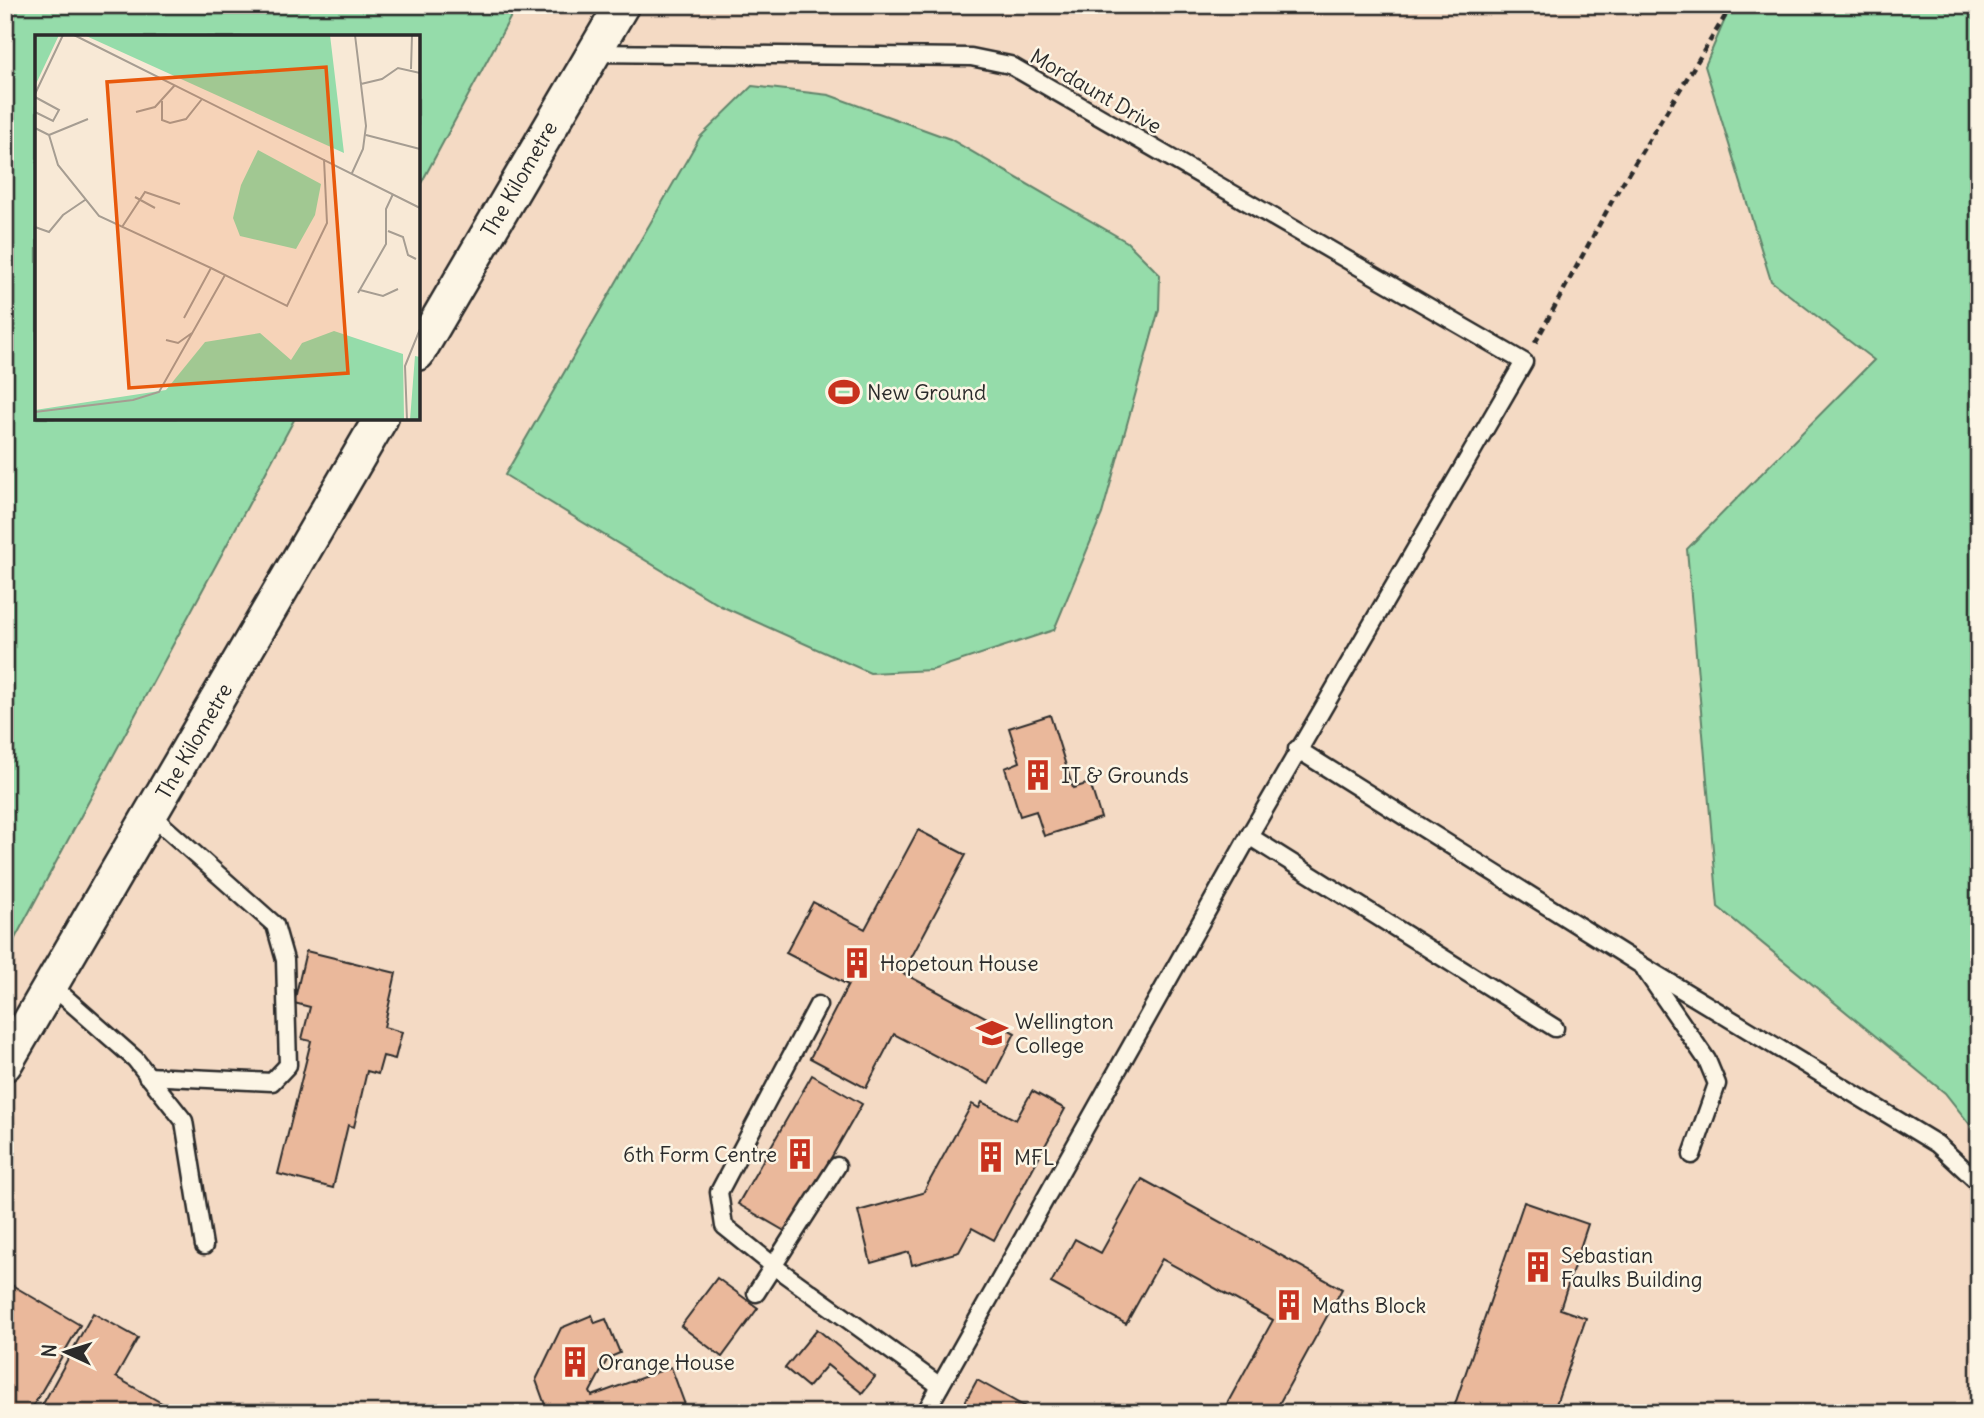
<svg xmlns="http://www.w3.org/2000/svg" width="1984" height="1418" font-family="Delius,sans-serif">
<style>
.built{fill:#f4dac4;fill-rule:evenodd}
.green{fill:#95dcaa;stroke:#60846a;stroke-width:2}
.building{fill:#eab89b;stroke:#2b2b2b;stroke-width:2}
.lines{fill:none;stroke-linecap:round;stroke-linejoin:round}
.lane-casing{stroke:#2b2b2b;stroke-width:21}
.street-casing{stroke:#2b2b2b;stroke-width:38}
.path{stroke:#2b2b2b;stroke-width:4.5;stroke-dasharray:7 5;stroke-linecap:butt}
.lane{stroke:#fcf5e5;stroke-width:16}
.street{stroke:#fcf5e5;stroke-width:33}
.labels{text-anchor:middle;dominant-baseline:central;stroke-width:5;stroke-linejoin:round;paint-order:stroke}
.street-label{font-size:21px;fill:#2b2b2b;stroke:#fcf5e5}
.poi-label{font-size:21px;fill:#2b2b2b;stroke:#fcf5e5;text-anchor:start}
.inset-road{fill:none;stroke:#a69d92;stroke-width:2}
.view{fill:#e8590c;fill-opacity:0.15;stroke:#e8590c;stroke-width:3.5}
.inset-edge{fill:none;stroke:#2b2b2b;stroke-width:3.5}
</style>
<rect width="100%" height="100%" fill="#f8e9d6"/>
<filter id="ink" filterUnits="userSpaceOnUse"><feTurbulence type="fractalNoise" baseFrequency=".0143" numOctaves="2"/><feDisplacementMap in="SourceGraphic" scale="14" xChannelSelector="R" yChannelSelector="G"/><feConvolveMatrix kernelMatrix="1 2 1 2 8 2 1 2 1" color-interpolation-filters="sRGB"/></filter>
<g filter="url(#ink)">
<path class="built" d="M5 5H1568L1635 13 1640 5H1939L1979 652V1413H5ZM37 37H418V418H37Z"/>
<g class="green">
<path d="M5 5H517L418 189V37H37V418H295L5 957Z"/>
<path d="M1731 5H1979V1136L1945 1093 1718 907 1687 549 1874 360 1771 281 1705 66Z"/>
<path d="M752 86 829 95 950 139 1127 242 1160 275 1159 309 1102 514 1054 630 932 670 870 673 721 606 505 475 700 137Z"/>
</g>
<g class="building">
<path d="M1050 715 1073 788 1090 783 1101 818 1044 836 1036 811 1020 816 1005 768 1020 762 1009 728Z"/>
<path d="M918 830 966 855 903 973 1015 1033 989 1084 894 1034 866 1088 810 1058 848 985 786 953 813 902 865 929Z"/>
<path d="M306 951 396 973 384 1027 402 1032 395 1059 383 1056 378 1074 367 1071 354 1127 348 1125 333 1188 278 1174 311 1041 302 1039 310 1007 294 1003Z"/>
<path d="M812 1075 862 1104 788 1233 738 1204Z"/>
<path d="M1032 1091 1065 1109 994 1240 972 1228 959 1252 912 1265 909 1252 871 1263 858 1211 923 1193 972 1104 979 1108 982 1102 1016 1120Z"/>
<path d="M1142 1179 1342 1289 1274 1413H1222L1273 1320 1162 1259 1126 1324 1051 1283 1075 1239 1101 1253Z"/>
<path d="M1524 1202 1588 1224 1560 1309 1586 1318 1554 1410 1561 1413H1452Z"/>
<path d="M717 1278 758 1308 722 1357 681 1326Z"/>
<path d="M5 1281 80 1325 29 1413H11L5 1410Z"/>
<path d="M93 1313 138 1338 116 1377 167 1406 163 1413H38Z"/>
<path d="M592 1315 595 1323 606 1319 620 1353 608 1358 590 1392 592 1396 671 1367 688 1413H525L545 1405 536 1380 561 1328Z"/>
<path d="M817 1329 875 1377 862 1393 827 1365 808 1387 785 1368Z"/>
<path d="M977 1380 1036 1413H959Z"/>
</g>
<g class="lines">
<defs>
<g id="lane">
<path d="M592 53 971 57 1010 65 1524 362 1249 836"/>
<path d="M1297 749 1641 965 1937 1144 1979 1183"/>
<path d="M1645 970 1707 1060 1717 1084 1692 1155"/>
<path d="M51 985 135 1059 184 1121 204 1246"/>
<path d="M818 1005 719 1192 724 1226 775 1267 940 1386"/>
<path d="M147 1076 272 1082 288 1065 285 960 275 925 151 815"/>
<path d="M756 1293 837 1166"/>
<path d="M925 1413 1249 836 1555 1028"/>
</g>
<g id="street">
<path d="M418 353 622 5"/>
<path d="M5 1064 381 418"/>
</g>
</defs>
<use href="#lane" class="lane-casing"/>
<use href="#street" class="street-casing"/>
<path class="path" d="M1535 343 1617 192 1732 5"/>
<use href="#lane" class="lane"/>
<use href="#street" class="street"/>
</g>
</g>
<defs>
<symbol id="stadium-bare" viewBox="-9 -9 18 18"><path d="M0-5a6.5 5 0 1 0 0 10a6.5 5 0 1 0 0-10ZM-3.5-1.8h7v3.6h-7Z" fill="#c8321e" stroke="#fcf5e5" stroke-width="2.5" paint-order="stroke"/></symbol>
<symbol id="building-bare" viewBox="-9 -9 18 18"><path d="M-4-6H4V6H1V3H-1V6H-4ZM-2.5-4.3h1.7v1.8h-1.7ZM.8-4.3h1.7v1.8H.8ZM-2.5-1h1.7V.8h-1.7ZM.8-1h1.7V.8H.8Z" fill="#c8321e" stroke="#fcf5e5" stroke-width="2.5" paint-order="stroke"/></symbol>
<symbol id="school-bare" viewBox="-9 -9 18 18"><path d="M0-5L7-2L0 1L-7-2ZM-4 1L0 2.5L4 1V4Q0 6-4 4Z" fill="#c8321e" stroke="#fcf5e5" stroke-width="2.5" paint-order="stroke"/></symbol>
</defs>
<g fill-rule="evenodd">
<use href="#stadium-bare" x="822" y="370" width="44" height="44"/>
<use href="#building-bare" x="1016" y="753" width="44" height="44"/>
<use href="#building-bare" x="835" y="941" width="44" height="44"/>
<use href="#school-bare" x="970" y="1011" width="44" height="44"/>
<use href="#building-bare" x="778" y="1132" width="44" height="44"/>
<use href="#building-bare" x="969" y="1135" width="44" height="44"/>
<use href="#building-bare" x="1516" y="1245" width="44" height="44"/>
<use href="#building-bare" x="1267" y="1283" width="44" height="44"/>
<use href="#building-bare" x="553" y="1340" width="44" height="44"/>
</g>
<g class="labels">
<g class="street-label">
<text transform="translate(1096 91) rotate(30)">Mordaunt Drive</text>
<text transform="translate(519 179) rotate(-60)">The Kilometre</text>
<text transform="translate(194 741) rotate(-60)">The Kilometre</text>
</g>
<g class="poi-label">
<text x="867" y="392">New Ground</text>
<text x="1061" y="775">IT &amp; Grounds</text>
<text x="880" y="963">Hopetoun House</text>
<text x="1015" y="1021">Wellington<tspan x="1015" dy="24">College</tspan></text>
<text x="777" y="1154" text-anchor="end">6th Form Centre</text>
<text x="1014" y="1157">MFL</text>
<text x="1561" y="1255">Sebastian<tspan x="1561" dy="24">Faulks Building</tspan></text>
<text x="1312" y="1305">Maths Block</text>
<text x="598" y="1362">Orange House</text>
</g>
</g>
<g transform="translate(35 35)">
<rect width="385" height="385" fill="#f8e9d6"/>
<path d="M0 0H24L0 51ZM49 0H295L309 118ZM223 115 286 149 280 180 261 214 205 201 198 183 206 150ZM299 296 368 319 369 385H0V375L131 355 170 307 225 298 256 325 267 308ZM380 321 385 322V385H375Z" fill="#95dcaa"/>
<path class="inset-road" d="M39 0 385 173M376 34 377 0M326 49 347 44 363 33 385 38M0 59 28 0M0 62 24 75 18 86 0 77M127 66V85L135 88 151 84 167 64M101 77 120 72 140 50M0 93 14 100 23 130 64 181 176 233 149 283M14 100 53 84M331 100 385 114M317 138 328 114 331 91 320 0M100 162 120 173M0 192 14 197 28 180 50 165M87 192 110 157 145 169M353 196 368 202 373 220 381 224M176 233 252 271 292 188 289 124M325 255 348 261 363 254M323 258 351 209V174L358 159M131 305 143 308 157 298M0 377 98 365 124 357 190 240M372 385 370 331 385 294"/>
<path class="view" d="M291 32 313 338 94 353 72 47Z"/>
<rect width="385" height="385" class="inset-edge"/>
</g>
<rect width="1984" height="1418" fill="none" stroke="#fcf5e5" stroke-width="28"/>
<rect x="14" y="14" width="1956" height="1390" fill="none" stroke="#2b2b2b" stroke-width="2.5" filter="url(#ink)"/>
<g transform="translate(66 1352) rotate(274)" stroke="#fcf5e5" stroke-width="5" paint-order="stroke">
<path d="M0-5L12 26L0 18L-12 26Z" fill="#2b2b2b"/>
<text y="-10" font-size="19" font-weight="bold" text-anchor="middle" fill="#2b2b2b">N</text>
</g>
</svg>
